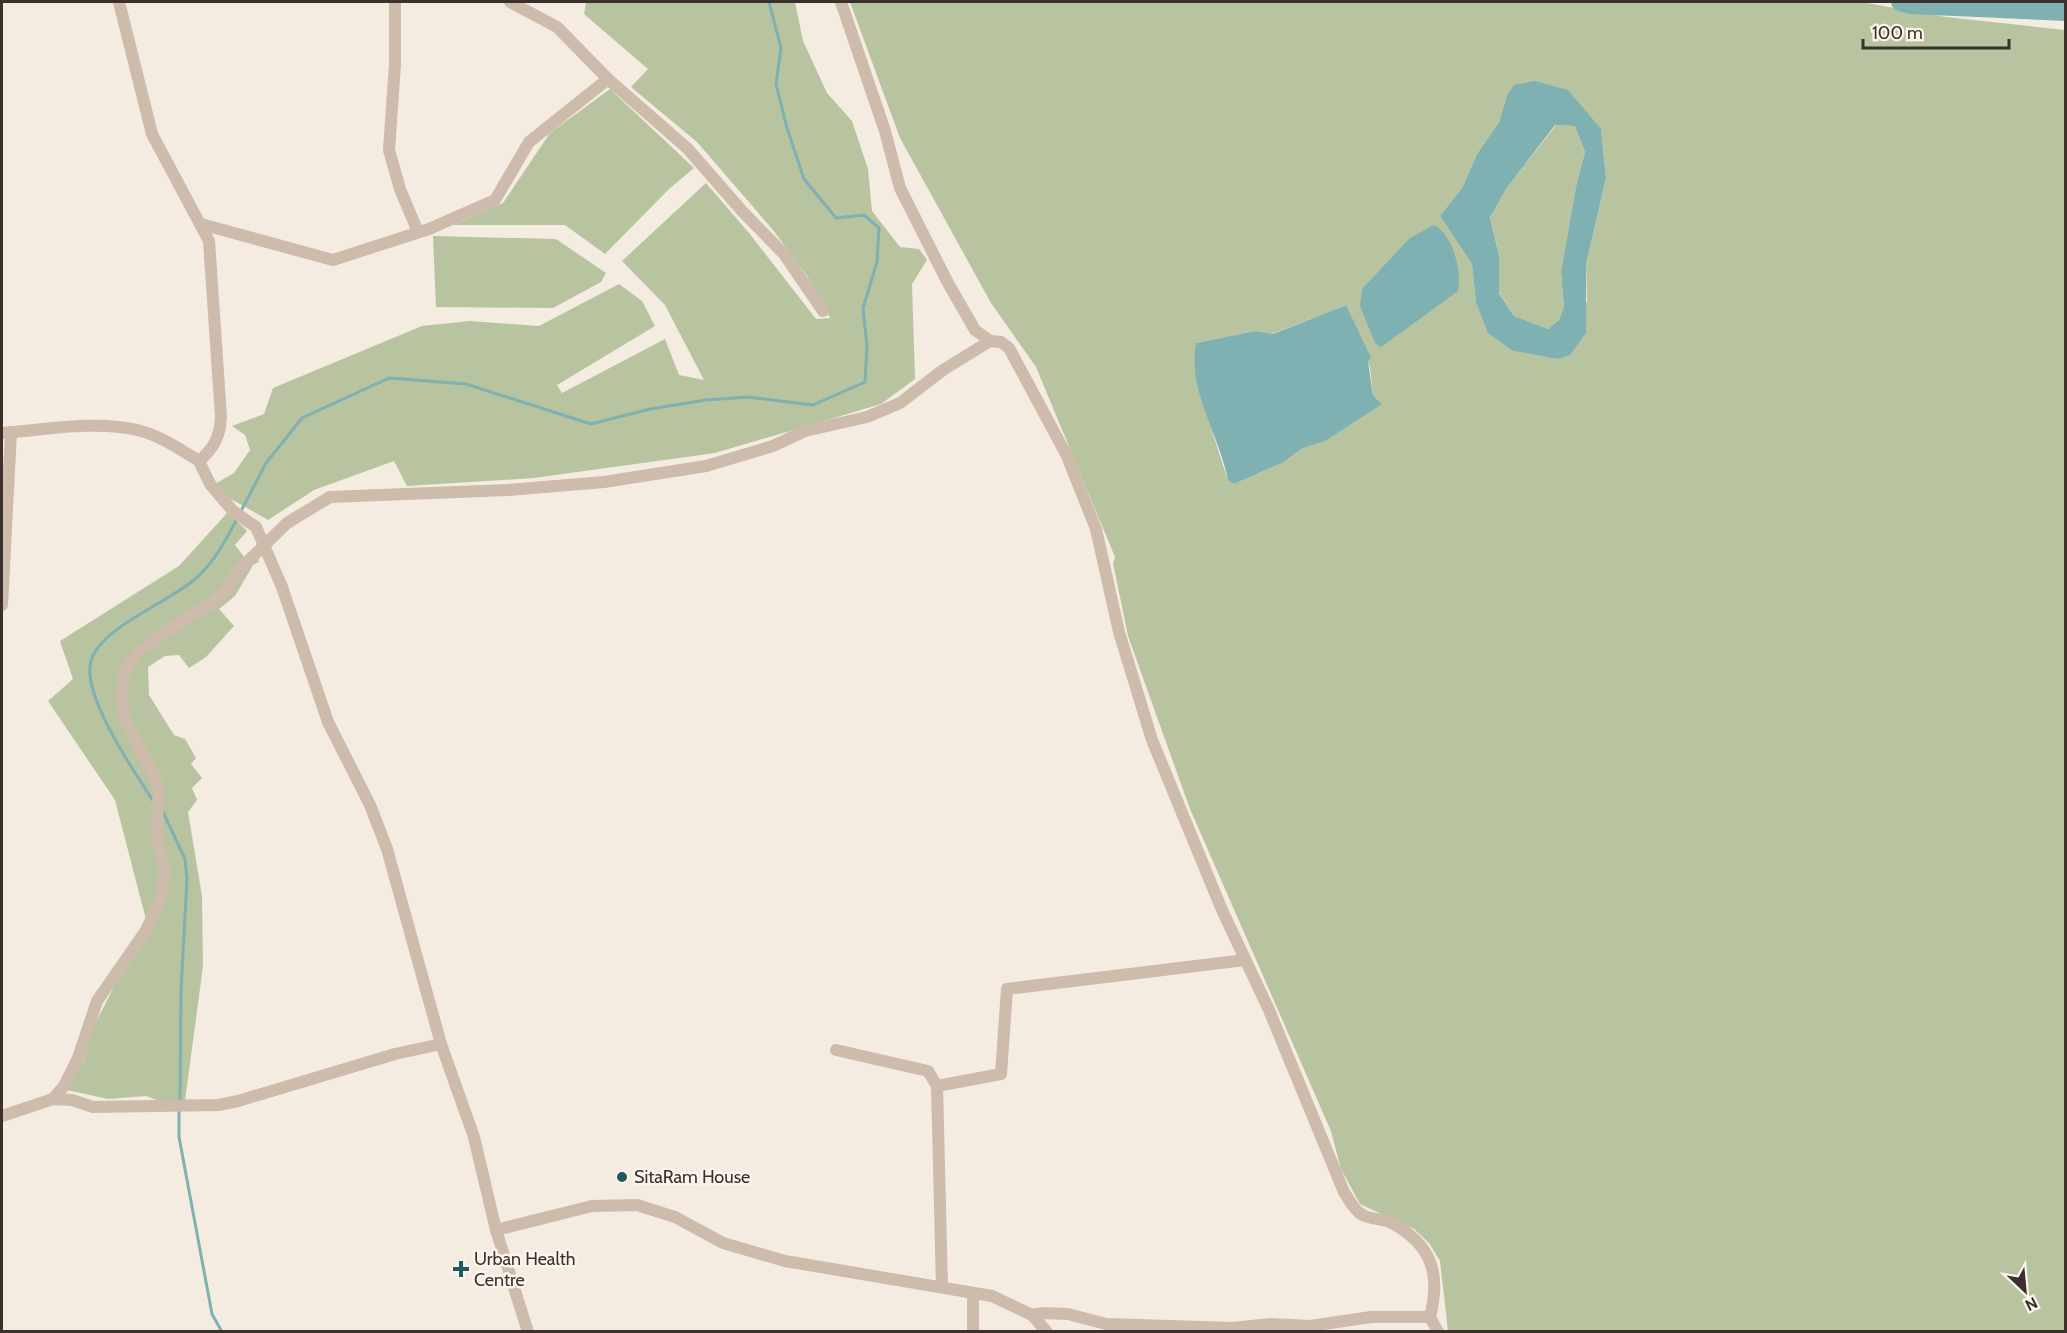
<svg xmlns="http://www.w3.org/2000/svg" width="2067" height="1333" font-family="Cabin,sans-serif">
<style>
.green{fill:#b8c4a0;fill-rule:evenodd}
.water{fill:#7fb0b2;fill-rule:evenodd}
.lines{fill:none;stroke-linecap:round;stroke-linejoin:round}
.stream{stroke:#7fb0b2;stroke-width:3}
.river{stroke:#7fb0b2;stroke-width:18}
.minor{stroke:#cdbbac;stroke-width:12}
.poi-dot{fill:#1f5a5e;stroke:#fbf5ee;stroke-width:2}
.labels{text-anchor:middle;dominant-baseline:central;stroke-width:5;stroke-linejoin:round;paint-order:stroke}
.poi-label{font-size:18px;fill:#3b302b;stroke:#fbf5ee;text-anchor:start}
</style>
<rect width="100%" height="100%" fill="#f4ebe1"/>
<g class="green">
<path d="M586 2H795L803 41 827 93 852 121 868 169 872 211 900 247 919 249 927 260 912 284 915 379 881 404 715 453 534 478 407 486 394 461 314 490 268 520 231 499 215 484 234 473 250 450 245 435 232 426 264 414 273 388 422 326 470 321 539 326 619 284 642 301 655 326 557 385 562 393 665 339 679 375 704 380 665 305 622 261 706 183 749 233 816 319 830 318 807 276 773 230 697 142 631 87 648 69 584 14Z"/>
<path d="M850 2H1861L1946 17 2065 30V1331H1448L1440 1261 1429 1243 1414 1229 1360 1204 1341 1169 1331 1131 1190 809 1128 636 1113 563 1115 557 1036 367 991 303 900 138ZM1507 95 1601 129 1606 178 1586 264 1587 301 1557 359 1513 351 1476 302 1472 264 1440 216 1462 188 1477 154 1499 122ZM1346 305 1370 367 1373 396 1325 441 1301 449 1284 462 1234 484 1228 481 1200 393 1196 343 1255 331 1272 334Z"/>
<path d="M610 89 694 168 669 189 605 254 565 225H453L503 203 550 133Z"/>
<path d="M1556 125 1575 126 1585 152 1576 188 1561 272 1564 307 1559 320 1548 329 1514 316 1499 292V256L1490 216 1506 189Z"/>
<path d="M433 236 556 239 606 273 601 282 553 308 436 307Z"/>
<path d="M228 512 247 531 235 545 244 557 260 561 253 565 235 596 219 609 234 626 206 657 189 668 179 655 165 656 148 667 149 695 174 735 185 739 196 758 191 764 202 778 192 788 197 800 188 812 202 896 203 966 185 1101 168 1104 146 1096 108 1099 67 1090 84 1060 93 1028 115 985 150 935 115 800 48 701 73 679 60 641 179 566Z"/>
</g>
<g class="water">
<path d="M1535 81 1568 90 1601 129 1606 178 1586 264V333L1570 355 1557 359 1513 351 1488 333 1476 302 1472 264 1440 216 1462 188 1477 154 1499 122 1507 95 1514 85ZM1555 125 1575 126 1585 152 1576 187 1561 272 1564 307 1559 320 1548 329 1514 316 1499 293V256L1490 217 1506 189Z"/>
<path d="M1434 225C1453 234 1462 272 1458 291L1381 347 1375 343 1360 306 1362 289 1410 238Z"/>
<path d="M1346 305 1371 358 1368 361 1373 396 1382 404 1325 441 1301 449 1284 462 1234 484 1228 481C1220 435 1187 391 1196 343L1255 331 1273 334Z"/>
</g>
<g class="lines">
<g class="stream">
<path d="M241 511 266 463 302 418 389 378 466 384 591 424 650 409 706 400 748 397 813 405 865 382 867 347 863 308 877 262 879 228 864 215 836 218 804 179 787 128 776 84 781 48 769 2"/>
<path d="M154 802C135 773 81 695 91 661 100 628 167 603 194 580 214 563 226 540 238 517"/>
<path d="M163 812 185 859 187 879 181 990 180 1101"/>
<path d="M179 1108V1137L212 1314 222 1332"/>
</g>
<path class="river" d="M1900 2 1910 5 2066 12"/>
<g class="minor">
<path d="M119 2 152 134 209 241 221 417C220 437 214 448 199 461L210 484 233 511 256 527 282 587 328 722 370 805 387 849 441 1044 474 1137 496 1230 528 1332"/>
<path d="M395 2V65L389 150 400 189 418 232"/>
<path d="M608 79 688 149 742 211 784 254 823 311"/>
<path d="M201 224 333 260 429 229 495 200 529 142 608 79 557 27 510 2"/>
<path d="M2 433C42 430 97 420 137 430 159 435 180 449 199 461"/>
<path d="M2 605 11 432"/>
<path d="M836 1050 928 1071 937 1086 1001 1074 1007 989 1245 960"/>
<path d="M937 1086 942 1287"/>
<path d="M53 1099 64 1086 78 1058 97 1001 145 932 160 901 165 871 156 834 159 791 154 775 126 722 121 698 125 669 139 652 175 625 211 604 228 588 237 572 287 523 330 497 508 490 604 482 706 466 773 446 805 431 867 417 900 403 943 370 990 341"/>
<path d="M2 1116 53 1099 72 1100 93 1107 218 1105 238 1101 395 1054 441 1044"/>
<path d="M496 1230 592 1206 637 1205 675 1217 723 1243 785 1261 992 1296 1032 1315 1043 1313 1068 1314 1106 1324 1232 1328 1271 1324 1310 1326 1371 1317H1430C1441 1274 1432 1245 1392 1223 1383 1218 1369 1220 1361 1214 1354 1210 1348 1198 1344 1192L1269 1010 1222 910 1152 740 1119 632 1096 529 1067 456 1009 348 1001 342 990 341 975 330 948 283 900 188 885 131 841 2"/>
<path d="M973 1293V1332"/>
<path d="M1032 1315 1047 1332"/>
<path d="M1430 1317 1438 1332"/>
</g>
</g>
<g class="poi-dot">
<circle cx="622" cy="1177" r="6"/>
<path d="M458 1260h6v6h6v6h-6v6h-6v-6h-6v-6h6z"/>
</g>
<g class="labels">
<g class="poi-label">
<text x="634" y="1177">SitaRam House</text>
<text x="474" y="1259">Urban Health<tspan x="474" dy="21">Centre</tspan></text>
</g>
</g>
<rect width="2067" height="1333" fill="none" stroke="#3b302b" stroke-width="6"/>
<g transform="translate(2025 1291) rotate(154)" stroke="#fbf5ee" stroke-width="4.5" paint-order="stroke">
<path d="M0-4.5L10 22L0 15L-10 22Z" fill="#3b302b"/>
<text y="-9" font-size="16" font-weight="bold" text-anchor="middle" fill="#3b302b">N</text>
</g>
<path d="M1863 39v9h146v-9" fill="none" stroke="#3b302b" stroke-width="3"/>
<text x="1872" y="39" font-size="18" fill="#3b302b" stroke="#fbf5ee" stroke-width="4.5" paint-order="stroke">100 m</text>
</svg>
